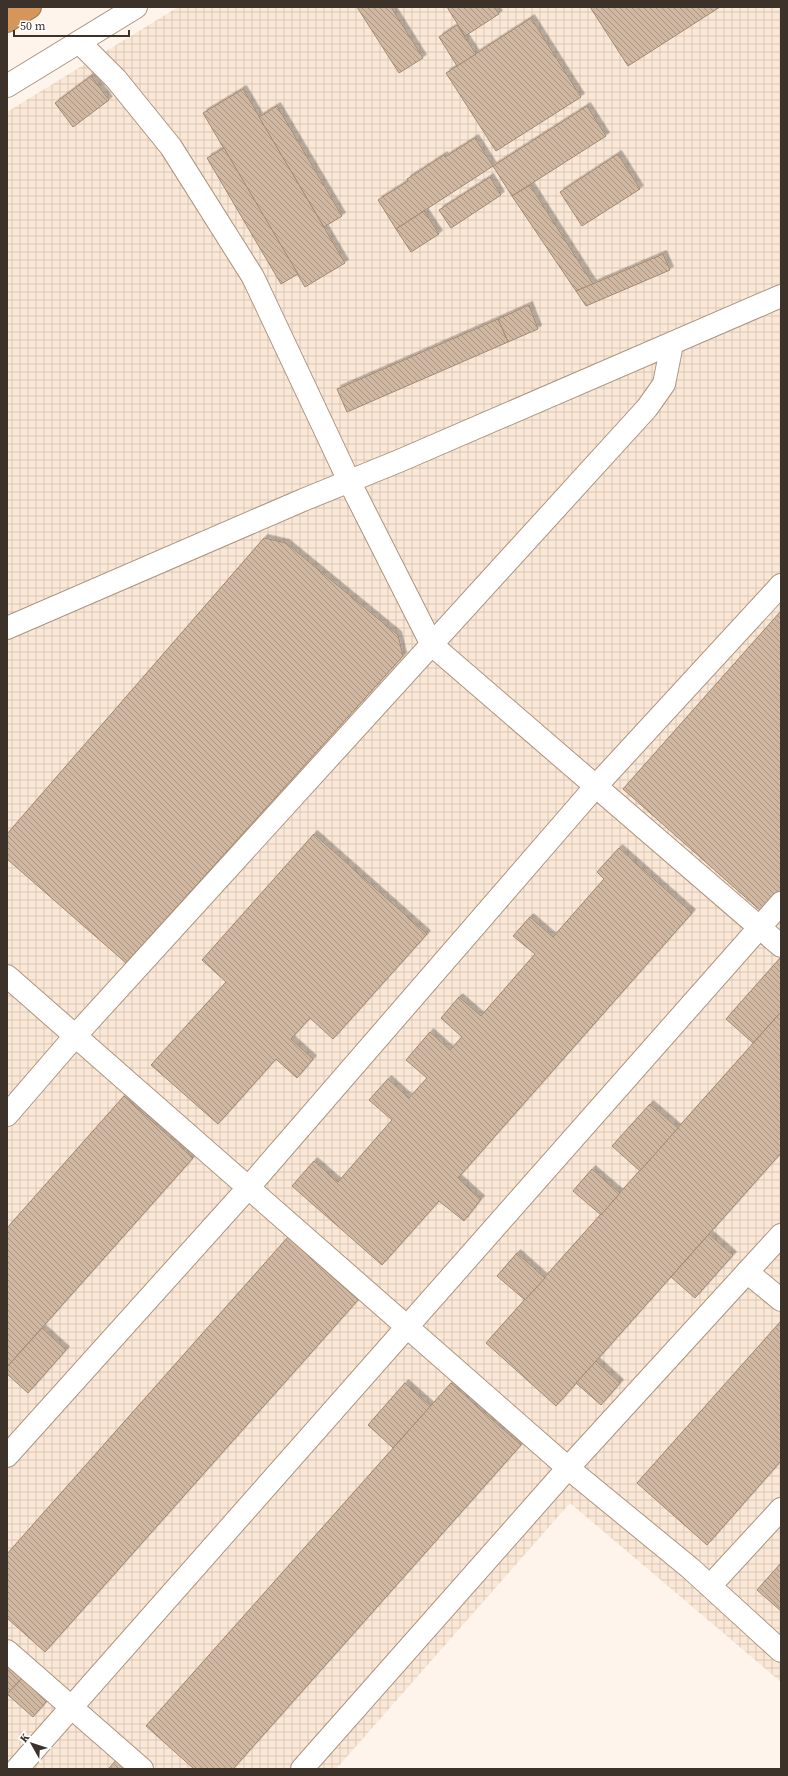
<svg xmlns="http://www.w3.org/2000/svg" width="788" height="1776" font-family="'Source Serif 4',serif">
<style>
.industrial{fill:url(#industrial-grid)}
.building{fill:url(#building-back-hatch);stroke:#a28b75;filter:url(#shadow)}
.lines{fill:none;stroke-linecap:round;stroke-linejoin:round}
.minor-casing{stroke:#ad957f;stroke-width:24}
.highway-casing{stroke:#9f7349;stroke-width:24}
.minor{stroke:#fff;stroke-width:22}
.highway{stroke:#d4965a;stroke-width:22}
</style>
<defs>
<pattern id="industrial-grid" width="8" height="8" patternUnits="userSpaceOnUse"><rect width="8" height="8" fill="#fbe7d6"/><path d="M0 4h8M4 0v8" fill="none" stroke="#d8c7b8"/></pattern>
<pattern id="building-back-hatch" width="6" height="6" patternUnits="userSpaceOnUse"><rect width="6" height="6" fill="#d0b7a1"/><path d="M-1 5l2 2M0 0l6 6M5-1l2 2" fill="none" stroke="#aa9583"/></pattern>
<filter id="shadow"><feDropShadow dx="3.5" dy="-3.5" stdDeviation="0" flood-color="#0004"/></filter>
</defs>
<rect width="100%" height="100%" fill="#fff4eb"/>
<path class="industrial" d="M178 7H781V1682L570 1503 336 1769H7V112Z"/>
<g class="building">
<path d="M357 7H391L423 58 399 73Z"/>
<path d="M447 7H494L499 14 465 36Z"/>
<path d="M590 7H720L628 66Z"/>
<path d="M531 18 581 97 496 151 446 73Z"/>
<path d="M457 25 476 54 457 66 439 37Z"/>
<path d="M91 76 109 100 73 127 55 103Z"/>
<path d="M243 89 345 263 305 287 203 113Z"/>
<path d="M277 106 342 216 324 227 259 117Z"/>
<path d="M587 106 606 136 512 196 493 166Z"/>
<path d="M475 138 493 166 396 229 378 200 408 181 407 179 444 155 445 157Z"/>
<path d="M224 148 298 274 281 284 207 158Z"/>
<path d="M618 154 640 189 582 226 560 192Z"/>
<path d="M490 177 501 195 451 228 439 210Z"/>
<path d="M530 185 593 284 576 291 512 196Z"/>
<path d="M424 211 439 234 411 252 396 229Z"/>
<path d="M663 254 670 270 586 306 576 291Z"/>
<path d="M529 305 538 329 508 342 498 319Z"/>
<path d="M498 319 508 342 347 412 337 389Z"/>
<path d="M264 538 286 543 398 635 403 656 126 963 7 859V834Z"/>
<path d="M781 611V890L762 912 623 789Z"/>
<path d="M314 834 427 934 333 1039 310 1018 291 1039 313 1059 297 1078 276 1059 218 1124 151 1065 226 982 202 960Z"/>
<path d="M619 848 692 913 458 1178 481 1199 464 1221 439 1201 382 1265 292 1186 314 1161 338 1182 392 1120 369 1100 388 1079 409 1098 427 1078 406 1060 430 1032 450 1050 462 1037 441 1018 459 997 481 1016 535 954 513 936 530 917 553 937 604 879 597 872Z"/>
<path d="M781 957V1012L753 1043 726 1019Z"/>
<path d="M781 1012V1153L556 1406 486 1343Z"/>
<path d="M124 1096 193 1158 7 1367V1228Z"/>
<path d="M650 1104 678 1128 640 1171 612 1146Z"/>
<path d="M592 1169 620 1193 601 1215 573 1191Z"/>
<path d="M709 1234 733 1255 695 1298 671 1277Z"/>
<path d="M288 1237 358 1300 45 1652 7 1618V1554Z"/>
<path d="M517 1253 545 1278 525 1300 497 1276Z"/>
<path d="M781 1321V1461L707 1545 637 1483Z"/>
<path d="M42 1328 66 1350 28 1393 7 1374V1367Z"/>
<path d="M596 1361 620 1383 601 1405 576 1383Z"/>
<path d="M405 1383 431 1406 393 1448 368 1425Z"/>
<path d="M451 1383 521 1445 233 1769H194L146 1726Z"/>
<path d="M781 1563V1611L757 1590Z"/>
<path d="M7 1655 27 1673 7 1694Z"/>
<path d="M27 1673 52 1695 33 1717 7 1694Z"/>
<path d="M122 1754 139 1769H108Z"/>
</g>
<g class="lines">
<defs>
<g id="minor">
<path d="M79 42 116 79 171 147 253 277 349 481 432 645 781 946"/>
<path d="M7 86 136 7"/>
<path d="M7 628 303 500 399 461 781 296"/>
<path d="M7 976 568 1468 690 1568 781 1651"/>
<path d="M7 1115 76 1035 647 408 664 384 672 344"/>
<path d="M747 1272 781 1300"/>
<path d="M7 1456 248 1188 596 786 781 585"/>
<path d="M710 1586 781 1509"/>
<path d="M7 1651 142 1769"/>
<path d="M17 1769 781 903"/>
<path d="M302 1769 568 1468 781 1235"/>
</g>
<path id="highway" d="M7 21 30 7"/>
</defs>
<use href="#minor" class="minor-casing"/>
<use href="#highway" class="highway-casing"/>
<use href="#minor" class="minor"/>
<use href="#highway" class="highway"/>
</g>
<rect width="788" height="1776" fill="none" stroke="#3c3229" stroke-width="16"/>
<g transform="translate(32 1744) rotate(309)" stroke="#ffffff" stroke-width="3" paint-order="stroke">
<path d="M0-3L7 15L0 10L-7 15Z" fill="#3c3229"/>
<text y="-6" font-size="11" font-weight="bold" text-anchor="middle" fill="#3c3229">K</text>
</g>
<path d="M14 30v6h115v-6" fill="none" stroke="#3c3229" stroke-width="2"/>
<text x="20" y="30" font-size="12" fill="#3c3229" stroke="#ffffff" stroke-width="3" paint-order="stroke">50 m</text>
</svg>
